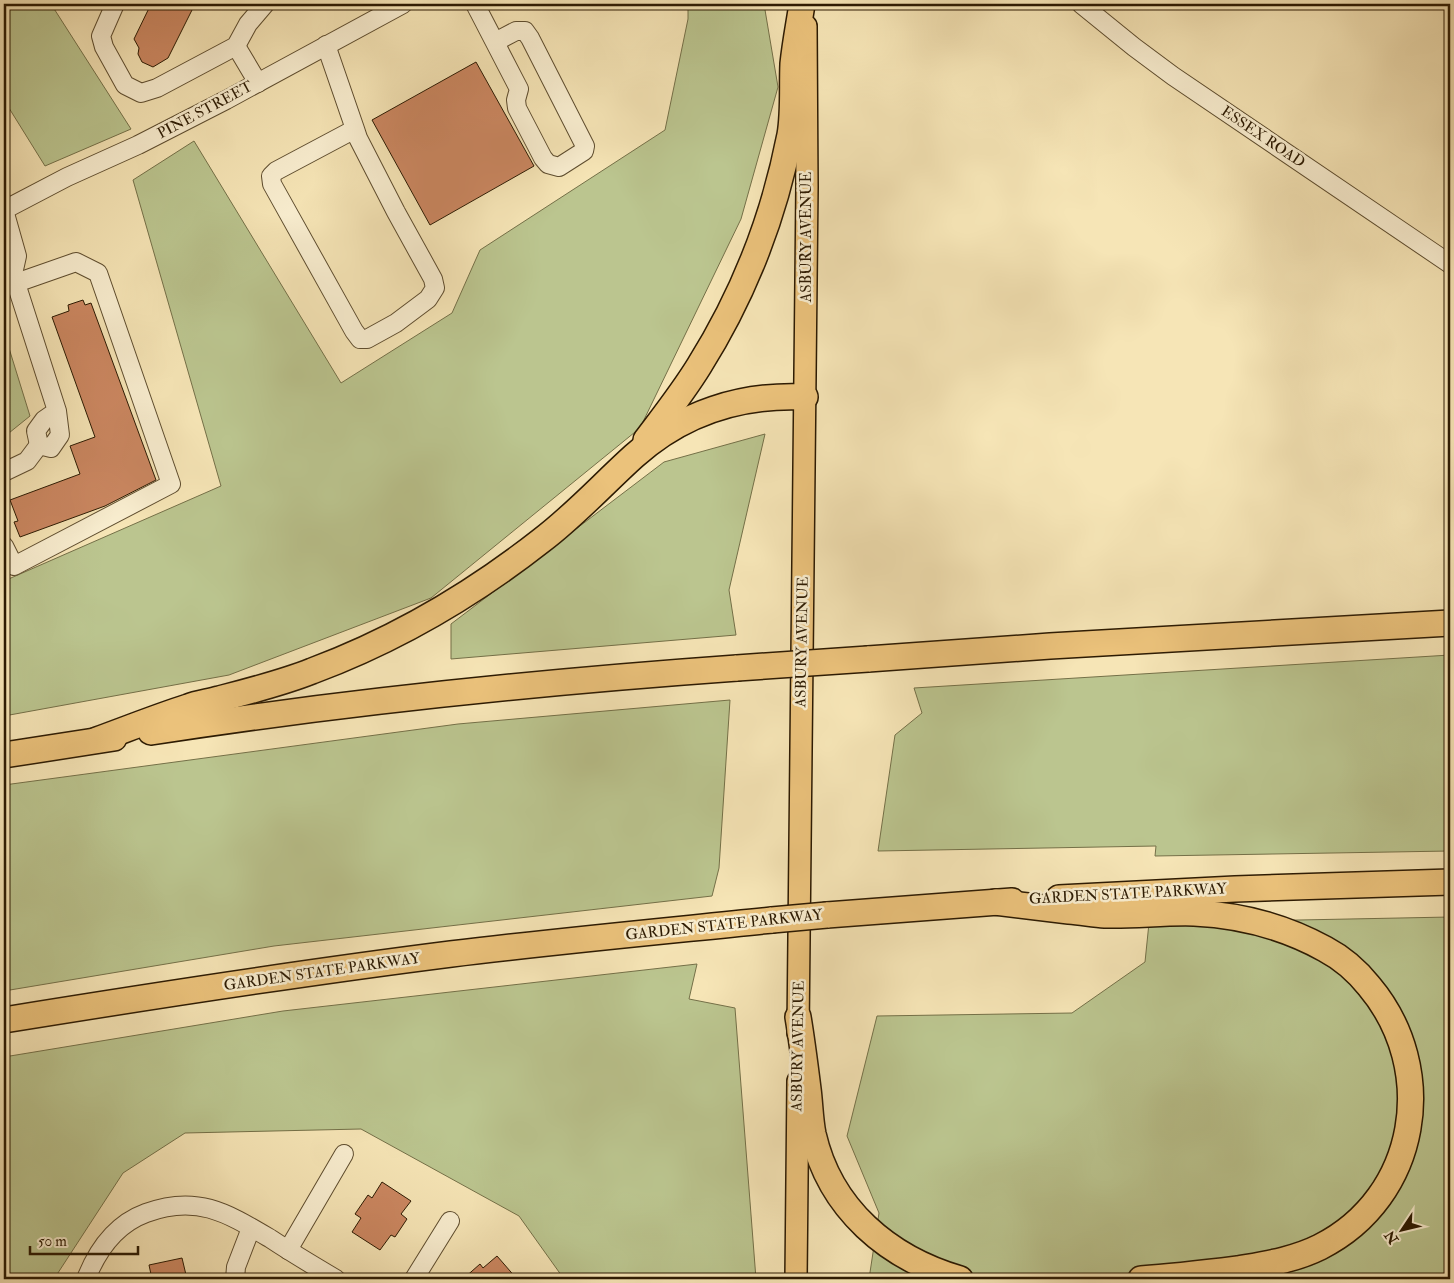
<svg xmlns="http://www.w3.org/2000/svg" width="1454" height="1283" font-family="'IM FELL Double Pica',serif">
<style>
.green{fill:#bbc58f;stroke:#747048}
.building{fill:#cb8761;stroke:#2c1a02}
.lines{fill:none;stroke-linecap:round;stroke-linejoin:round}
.minor-casing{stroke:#5e4d2f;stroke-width:20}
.major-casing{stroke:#2c1a02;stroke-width:24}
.highway-casing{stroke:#2c1a02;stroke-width:28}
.minor{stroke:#f9eed0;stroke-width:18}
.major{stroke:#ebc27b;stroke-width:21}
.highway{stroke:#ebc27b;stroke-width:25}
.highway-bridge-casing{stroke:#2c1a02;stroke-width:28;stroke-linecap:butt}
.highway-bridge{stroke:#ebc27b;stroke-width:25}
.labels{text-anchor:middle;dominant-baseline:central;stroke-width:5;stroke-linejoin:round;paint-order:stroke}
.street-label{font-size:15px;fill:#2c1a02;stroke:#f9eed0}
</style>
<rect width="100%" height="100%" fill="#f6e5b6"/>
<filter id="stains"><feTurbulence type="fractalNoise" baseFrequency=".004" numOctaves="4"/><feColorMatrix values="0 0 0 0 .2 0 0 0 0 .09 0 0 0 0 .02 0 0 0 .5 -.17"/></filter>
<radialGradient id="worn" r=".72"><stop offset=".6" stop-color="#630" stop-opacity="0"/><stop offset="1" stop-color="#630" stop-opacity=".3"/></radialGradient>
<g class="green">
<path d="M4 4H51L131 129 45 166 4 100Z"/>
<path d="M688 4H764L778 87 741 219 640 428 431 598 229 675 4 716V581L221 486 133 180 194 141 341 383 452 313 480 250 665 130 688 19Z"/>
<path d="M4 332 30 416 4 437Z"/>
<path d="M765 434 729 590 736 635 451 659V624L664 462Z"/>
<path d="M1450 655V851L1155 856 1156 846 878 851 895 735 922 713 914 688Z"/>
<path d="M730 700 719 868 712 896 274 946 4 991V785L458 724Z"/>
<path d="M1450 917V1279H869L879 1213 847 1136 877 1016 1072 1013 1145 962 1149 923Z"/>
<path d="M697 964 689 999 735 1008 756 1279H564L519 1216 361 1129 185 1133 123 1173 54 1279H4V1057L283 1011Z"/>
</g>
<g class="building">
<path d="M151 4H195L168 58 153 67 142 62 138 54 139 48 134 39Z"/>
<path d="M476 62 534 166 430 225 372 120Z"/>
<path d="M83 300 85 305 91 303 156 480 105 506 20 537 14 522 18 521 10 500 80 474 70 446 95 437 52 317 69 311 68 305Z"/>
<path d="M382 1182 411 1201 401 1214 407 1219 395 1237 391 1235 380 1250 352 1232 361 1218 355 1214 368 1195 372 1198Z"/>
<path d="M497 1256 517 1279H463L480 1264 483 1268Z"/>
<path d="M182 1258 187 1279H152L149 1265Z"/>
</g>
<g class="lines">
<defs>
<g id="minor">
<path d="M115 4 101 36 104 47 125 85 141 93 157 88 236 46 248 24 265 4"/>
<path d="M475 4 519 89 516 100 517 108 543 158 548 164 559 167 584 151 585 146 530 38 525 31H516L495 42"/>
<path d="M1081 4 1134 47 1173 76 1450 264"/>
<path d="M326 45 355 129 358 138 396 212 433 279 435 288 428 299 396 323 367 339H360L354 331 272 184 271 176 276 171 355 129"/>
<path d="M236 46 258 83"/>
<path d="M4 210 67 177 138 145 226 100 403 4"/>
<path d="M4 210 17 256 13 274 4 261"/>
<path d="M13 274 57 411 60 435 51 448 39 445 36 431 44 420 57 411"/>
<path d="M4 472 27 461 39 445"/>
<path d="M4 546 14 566 171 484 98 273 76 262 16 283"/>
<path d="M288 1250 344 1154"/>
<path d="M86 1279C97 1251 116 1224 146 1213 197 1194 227 1213 271 1239 292 1253 314 1266 336 1279"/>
<path d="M235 1279 236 1267 251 1228"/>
<path d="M414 1279 450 1221"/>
</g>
<g id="major">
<path d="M798 1033 807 187 806 26"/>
<path d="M796 1279 798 1081"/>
</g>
<g id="highway">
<path d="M646 440C664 416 683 392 699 366 743 296 774 217 790 135 794 112 792 87 793 64 795 44 799 24 802 4"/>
<path d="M868 659 1050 646 1450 623"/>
<path d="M151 732C345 702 541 682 737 668"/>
<path d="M97 740C127 729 157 717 188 707 198 703 209 702 219 699 250 691 282 683 312 671 395 640 472 595 542 540 575 515 603 484 634 456 682 413 741 394 805 397"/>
<path d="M4 755 114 738"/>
<path d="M1059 898 1235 889 1450 882"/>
<path d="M995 902C1020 905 1044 908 1069 911 1081 912 1093 914 1105 915 1134 916 1164 912 1194 913 1239 915 1285 927 1325 949 1342 958 1357 971 1369 986 1439 1069 1419 1197 1320 1247 1294 1260 1266 1264 1238 1269 1206 1273 1174 1277 1141 1279"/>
<path d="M827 915 1012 901"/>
<path d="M798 1017C802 1041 805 1065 808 1089 810 1104 810 1119 813 1134 830 1209 888 1258 960 1279"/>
<path d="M4 1020C152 996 301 973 451 954 557 941 665 931 772 920"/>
</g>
</defs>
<use href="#minor" class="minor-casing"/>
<use href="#major" class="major-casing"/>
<use href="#highway" class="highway-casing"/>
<use href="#minor" class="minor"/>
<use href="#major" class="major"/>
<use href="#highway" class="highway"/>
<defs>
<g id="highway-bridge">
<path d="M737 668 868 659"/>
<path d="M772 920 827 915"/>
</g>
</defs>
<use href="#highway-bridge" class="highway-bridge-casing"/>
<use href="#highway-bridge" class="highway-bridge"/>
</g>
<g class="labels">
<g class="street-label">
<text transform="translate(205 110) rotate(-28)">PINE STREET</text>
<text transform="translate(1263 137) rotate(34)">ESSEX ROAD</text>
<text transform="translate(806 237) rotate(-90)">ASBURY AVENUE</text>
<text transform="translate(802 642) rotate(-89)">ASBURY AVENUE</text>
<text transform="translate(1128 894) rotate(-3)">GARDEN STATE PARKWAY</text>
<text transform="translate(724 925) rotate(-6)">GARDEN STATE PARKWAY</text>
<text transform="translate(322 972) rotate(-8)">GARDEN STATE PARKWAY</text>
<text transform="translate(798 1046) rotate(-89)">ASBURY AVENUE</text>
</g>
</g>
<rect width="1454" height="1283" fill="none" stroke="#f6e5b6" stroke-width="20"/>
<rect x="5" y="5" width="1444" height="1273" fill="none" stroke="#2c1a02" stroke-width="2.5"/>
<rect x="10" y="10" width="1434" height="1263" fill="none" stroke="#2c1a02"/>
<g transform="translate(1402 1230) rotate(235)" stroke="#f9eed0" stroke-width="4" paint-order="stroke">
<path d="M0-4L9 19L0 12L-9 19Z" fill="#2c1a02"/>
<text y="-8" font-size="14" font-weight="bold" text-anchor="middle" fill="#2c1a02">N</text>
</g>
<path d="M30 1246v8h108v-8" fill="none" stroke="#2c1a02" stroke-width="2.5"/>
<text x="38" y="1246" font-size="15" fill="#2c1a02" stroke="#f9eed0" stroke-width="4" paint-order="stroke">50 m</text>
<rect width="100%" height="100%" filter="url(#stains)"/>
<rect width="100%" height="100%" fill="url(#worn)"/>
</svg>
